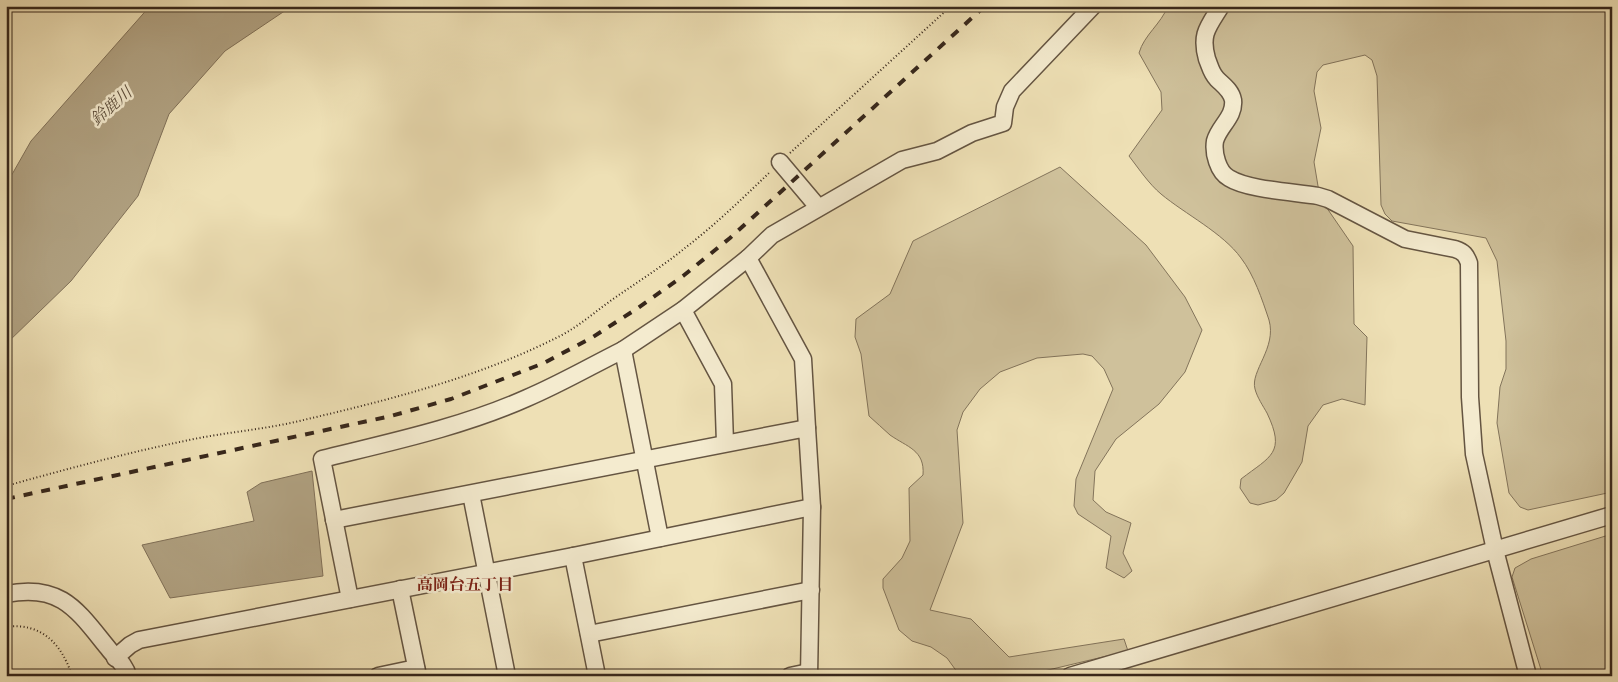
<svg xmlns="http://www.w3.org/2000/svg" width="1618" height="682" font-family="Vollkorn,'Noto Serif JP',serif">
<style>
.green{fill:#cfc19b;stroke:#83745b}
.water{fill:#b0a181;stroke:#807058}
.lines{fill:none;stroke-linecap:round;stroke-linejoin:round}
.minor-casing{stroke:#655542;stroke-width:19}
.path{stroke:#37271b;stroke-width:2;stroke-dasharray:1 2.5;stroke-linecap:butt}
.minor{stroke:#f4ebcf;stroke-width:16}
.rail{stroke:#37271b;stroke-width:4;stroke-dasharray:9 9;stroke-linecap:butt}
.labels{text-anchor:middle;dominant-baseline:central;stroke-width:5;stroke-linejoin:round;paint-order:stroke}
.water-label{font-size:16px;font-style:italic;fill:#5b4c3a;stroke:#f4ebcf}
.neighbourhood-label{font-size:16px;font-weight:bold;fill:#7a1f14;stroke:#f4ebcf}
</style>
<rect width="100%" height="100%" fill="#eee0b5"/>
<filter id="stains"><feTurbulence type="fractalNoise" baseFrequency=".004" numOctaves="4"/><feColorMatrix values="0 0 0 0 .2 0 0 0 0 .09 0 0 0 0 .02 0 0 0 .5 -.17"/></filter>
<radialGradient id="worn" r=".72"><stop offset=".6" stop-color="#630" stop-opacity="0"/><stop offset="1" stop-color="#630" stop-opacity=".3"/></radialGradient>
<g class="green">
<path d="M1168 6H1612V492L1528 510 1520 507 1509 493 1497 423 1500 387 1506 369V341L1497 261 1486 238 1392 221 1385 214 1381 205 1377 76 1372 60 1365 55 1323 65 1317 72 1314 91 1321 128 1314 162 1320 198 1353 246 1354 324 1367 337 1365 405 1342 399 1323 405 1308 426 1302 462 1284 493 1276 500 1258 505 1250 503 1240 488 1241 479C1271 456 1286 453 1267 413 1263 406 1257 397 1255 389 1250 371 1277 348 1269 320 1262 299 1254 275 1241 258 1223 233 1185 214 1161 194 1149 184 1139 169 1129 156L1162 110 1161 92 1139 53C1144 35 1161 24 1168 6Z"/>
<path d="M1060 167 1146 245 1185 297 1202 330 1185 372 1159 404 1116 439 1095 471 1093 500 1106 512 1131 523 1123 553 1132 571 1124 578 1106 568 1111 536 1078 514 1074 506 1076 479 1113 389 1104 369 1092 356 1083 354 1037 358 1000 372 980 389 963 412 957 430 963 523 930 610 971 619 1009 657 1124 639 1128 651 1023 676H960L947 658 931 647 912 641 899 630 883 588V579L902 558 910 541 909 488 923 475C925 450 907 447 890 435 883 429 876 422 869 416L861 354 855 337 856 319 890 294 913 241Z"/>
<path d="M1612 534V676H1543L1512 577 1515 568 1531 559Z"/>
</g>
<g class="water">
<path d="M150 6H292L225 51 169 114 138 196 71 281 6 344V185L31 141Z"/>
<path d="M312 471 323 576 170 598 142 545 254 521 247 492 261 483Z"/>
</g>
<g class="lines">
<defs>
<g id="minor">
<path d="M1221 6C1208 27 1200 34 1207 59 1210 66 1211 73 1217 79 1223 85 1231 90 1233 100 1235 117 1219 126 1215 141 1213 153 1218 172 1229 178 1248 190 1295 192 1318 196L1328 199 1405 239 1455 249C1464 252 1466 255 1469 263L1470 397 1474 454 1495 550 1528 676"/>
<path d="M780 162 818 207"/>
<path d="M748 258 772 235 902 160 937 151 972 133 1003 123 1005 107 1012 91 1093 6"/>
<path d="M683 310 723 384 725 443"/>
<path d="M623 350 683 310 748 258 803 359 807 428"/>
<path d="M471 494 507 676"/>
<path d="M334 520 807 428 812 507 809 676"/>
<path d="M573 556 597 676"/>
<path d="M400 589 418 676"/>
<path d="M6 594C61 583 77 610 108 648 115 658 125 663 128 676"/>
<path d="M350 599 322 459C391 442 462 427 527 398 560 384 591 366 623 350L660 538"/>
<path d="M589 634 811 590"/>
<path d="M115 658 130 645 139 640 573 556 812 507"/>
<path d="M378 676 416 668"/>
<path d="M790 676 809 672"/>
<path d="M1070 676 1612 515"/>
</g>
</defs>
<use href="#minor" class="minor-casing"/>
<g class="path">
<path d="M790 153 951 6"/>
<path d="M6 486C70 468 134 451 199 438 231 432 264 429 295 422 385 401 478 378 560 336 581 325 597 310 616 297 639 281 663 266 685 248 715 225 743 198 770 172"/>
<path d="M6 627C41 622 62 644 72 676"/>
</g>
<use href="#minor" class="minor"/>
<path class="rail" d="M6 499 391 416 451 399 544 363 593 337 638 308 683 276 730 238 985 6"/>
</g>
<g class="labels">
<g class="water-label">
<text transform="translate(112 107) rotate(-41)">鈴鹿川</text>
</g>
<g class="neighbourhood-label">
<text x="465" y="586">高岡台五丁目</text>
</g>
</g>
<rect width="1618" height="682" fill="none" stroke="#eee0b5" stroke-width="25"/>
<rect x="8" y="8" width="1603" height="667" fill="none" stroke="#37271b" stroke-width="2.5"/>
<rect x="12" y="12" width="1593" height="657" fill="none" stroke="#37271b"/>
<rect width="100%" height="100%" filter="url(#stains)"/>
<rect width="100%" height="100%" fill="url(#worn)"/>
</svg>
